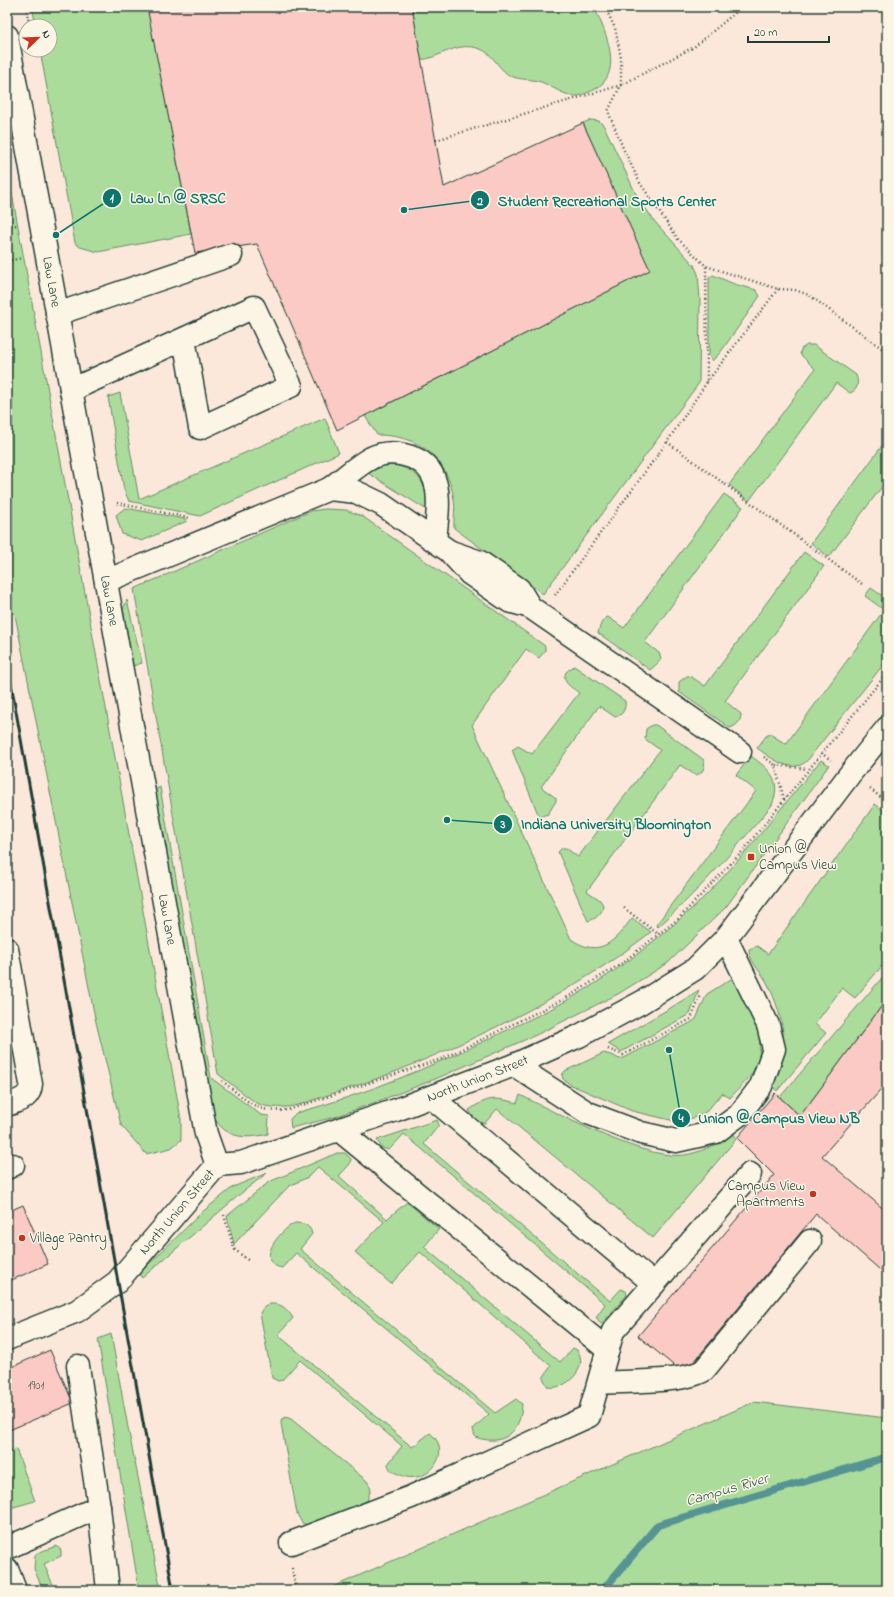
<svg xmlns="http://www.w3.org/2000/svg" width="894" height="1597" font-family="'Indie Flower',sans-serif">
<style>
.built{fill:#fce8db;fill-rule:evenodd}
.green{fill:#acdc9c;stroke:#668c68}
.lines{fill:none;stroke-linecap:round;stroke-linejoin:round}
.stream{stroke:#579493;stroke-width:8}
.building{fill:#fbcac5;stroke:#1f3d34}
.minor-casing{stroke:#1f3d34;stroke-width:25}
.path{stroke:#1f3d34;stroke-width:2.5;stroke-dasharray:1 3;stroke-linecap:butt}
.minor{stroke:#fcf5e5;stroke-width:22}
.rail{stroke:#1f3d34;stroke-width:3}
.poi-dot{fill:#c8321e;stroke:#fcf5e5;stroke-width:1.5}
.labels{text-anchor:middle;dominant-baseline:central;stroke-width:3;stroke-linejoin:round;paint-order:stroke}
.number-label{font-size:12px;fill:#566058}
.street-label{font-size:14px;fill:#1f3d34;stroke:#fcf5e5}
.poi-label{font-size:14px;fill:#1f3d34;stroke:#fcf5e5;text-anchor:start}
.water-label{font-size:15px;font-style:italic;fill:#325a54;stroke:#fcf5e5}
.leader{fill:none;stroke:#0f766e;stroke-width:1.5}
.callout-dot{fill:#0f766e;stroke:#fcf5e5;stroke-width:1.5}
.mark-label{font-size:12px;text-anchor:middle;font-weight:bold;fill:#fff}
.callout-label{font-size:15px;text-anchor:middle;font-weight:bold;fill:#0f766e;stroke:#fcf5e5;stroke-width:3;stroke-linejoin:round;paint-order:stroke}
</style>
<rect width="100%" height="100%" fill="#fcf5e5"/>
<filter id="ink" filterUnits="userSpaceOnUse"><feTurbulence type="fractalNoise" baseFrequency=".025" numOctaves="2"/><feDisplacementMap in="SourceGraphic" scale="8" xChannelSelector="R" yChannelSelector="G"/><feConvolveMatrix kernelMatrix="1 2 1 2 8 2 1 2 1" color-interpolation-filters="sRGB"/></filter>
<g filter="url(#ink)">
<path class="built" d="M7 7H887V1590H7ZM26 26H50V50H26Z"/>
<g class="green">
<path d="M32 7H148L191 234 98 252 80 247 75 243 40 50H50V26H36Z"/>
<path d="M412 7H594C606 32 627 78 589 92 586 93 582 95 578 96 565 97 552 86 541 82 530 78 515 81 506 73 493 62 493 51 473 47 453 44 441 57 421 60Z"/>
<path d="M591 120 599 121 604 126 636 194 655 222 694 265 698 274 700 299 699 383 543 594 454 528C453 518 456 509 454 500 448 458 419 435 377 435L365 416 649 270 583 123Z"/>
<path d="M7 166 181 1119V1140L171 1148 146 1154 121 1125 95 1018 15 615 7 607Z"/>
<path d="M713 275 734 284 756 290 760 296 720 353 712 361 709 356V278Z"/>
<path d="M807 345H814L856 375C859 383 858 390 850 393L836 383 749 501 729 485 815 369 800 354 801 349Z"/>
<path d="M120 393 139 499 325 418 339 453 200 516 129 501 124 490 108 397Z"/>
<path d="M887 401V420L881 416C880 410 882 404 887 401Z"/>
<path d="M887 439V480L829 557 811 543Z"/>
<path d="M395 465C421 471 427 485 427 510L368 473 383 466Z"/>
<path d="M724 494 743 507 645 642 659 653 661 658 659 662 650 670 598 633C600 627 601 619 608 617L624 628Z"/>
<path d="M125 508 185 519 187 521 142 541 122 534 116 515Z"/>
<path d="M325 509 346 510 362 516 545 646V651L539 658 526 649 472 725 571 939C600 959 615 941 632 918L651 932C574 992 486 1035 397 1071 365 1084 332 1093 299 1105 284 1108 271 1109 256 1103L218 1074 134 589 311 511Z"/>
<path d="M804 552 824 566 725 701 741 714C741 722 736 726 730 728L679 692V682L687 676H690L705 686Z"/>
<path d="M871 588 887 599V660L813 753C798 779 775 761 757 748L766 736 770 734 786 744 884 610 865 596Z"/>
<path d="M127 600 142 663 133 666 123 609Z"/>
<path d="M574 666 625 701C626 709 623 715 615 717L599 706 541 787 556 798V801L548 814 541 816 538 814 512 750 518 746 532 754 579 693C572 687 561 683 566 672Z"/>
<path d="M652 725H656L704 760C706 767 702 775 695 775L680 765 587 891 600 900 603 905C603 913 596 919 588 921L558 852 562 848H566L578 857 660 750 645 739 646 729Z"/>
<path d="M751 756C770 770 782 779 772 805 736 848 700 890 658 927L656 925 756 791 736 775Z"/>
<path d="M821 760 829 765 726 907 668 963 618 994 536 1035 433 1080 376 1102 335 1117 291 1128 290 1119 296 1113C366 1094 428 1068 493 1037 523 1022 554 1009 583 991 626 965 666 933 703 898 746 855 782 806 821 760Z"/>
<path d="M160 787 211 1078 261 1115 269 1116 268 1134C243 1140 222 1138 211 1111L155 790Z"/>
<path d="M875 804 887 813V960L855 998 842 988 815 1024 826 1033 777 1091 772 1086C777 1077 782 1067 783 1057 787 1032 777 1000 765 979 759 970 749 960 749 949L757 946 768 954Z"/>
<path d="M887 972V999L800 1116 780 1097Z"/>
<path d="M731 979 737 982C748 1006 767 1037 757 1064 752 1077 739 1088 730 1098L722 1093 707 1111 699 1116 679 1122 632 1111 571 1085 563 1079 562 1075 565 1071 604 1053 614 1056 619 1059 624 1058 692 1022 696 1019 707 994Z"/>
<path d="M699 990 690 1014 621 1052 608 1044 672 1007Z"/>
<path d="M520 1095C557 1113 652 1165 690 1154 706 1150 720 1142 733 1133L737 1138 653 1238 497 1109 485 1123C475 1124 473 1118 469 1110 488 1097 495 1097 517 1103Z"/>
<path d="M437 1120 439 1125 424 1144 610 1301 621 1289 626 1291 627 1295 601 1324 596 1317 605 1304 404 1134 389 1150 382 1148 377 1140Z"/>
<path d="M337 1153H345L351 1159 350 1164 339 1176 387 1219 407 1202 439 1229 424 1247 560 1362 573 1348 577 1350C590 1367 566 1391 548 1387L543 1378 551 1366 420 1252 391 1284 355 1252 384 1222 318 1167 308 1177 289 1186 234 1244 227 1216 269 1182Z"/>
<path d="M267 1173 245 1190 142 1278 139 1274 201 1213 233 1187Z"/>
<path d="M295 1223C304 1223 310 1225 312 1234L300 1249 495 1413 516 1399 522 1404C521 1433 503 1447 475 1437L473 1429 489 1414 296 1253 282 1268C253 1262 281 1229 295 1223Z"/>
<path d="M270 1304C282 1303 287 1309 293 1318L278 1335 412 1447 430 1433C455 1452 427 1489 398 1474 393 1472 389 1470 388 1464L402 1446 300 1360 282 1380 278 1381 272 1378 260 1313 263 1308Z"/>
<path d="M111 1334 129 1433 161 1590H139L98 1339Z"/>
<path d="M754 1402 887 1418V1590H326Z"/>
<path d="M286 1417 291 1419 367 1481 371 1488 367 1501 310 1526 302 1523 297 1514 281 1423V1420Z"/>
<path d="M16 1449 35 1501 10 1508 7 1500V1453Z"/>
<path d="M56 1546 61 1550V1556L44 1564 55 1590H43L34 1569 35 1556 37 1553Z"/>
</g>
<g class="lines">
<path class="stream" d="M603 1590 658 1525 887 1457"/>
</g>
<g class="building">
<path d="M147 7H412L444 187 583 123 650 270 337 430 257 244 195 253Z"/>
<path d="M887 999V1083L822 1156 887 1212V1276L816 1214 684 1374 638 1336 774 1175 737 1138 775 1093 800 1116Z"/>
<path d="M23 1205 48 1264 7 1282V1212Z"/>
<path d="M50 1350 73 1403 7 1431V1369Z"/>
</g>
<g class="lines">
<defs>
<g id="minor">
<path id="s1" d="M7 36 206 1134 217 1165"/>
<path d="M57 314 231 255"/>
<path d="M71 390 254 307 291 386 200 428 184 339"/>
<path d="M329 489C343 479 356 466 371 458 381 453 393 452 404 455 447 464 438 507 435 541"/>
<path d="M451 552 480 562 519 589 530 607"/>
<path d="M106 581 329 489 356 492 381 504 449 551 470 574 509 601 530 607 740 752"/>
<path d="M7 949 31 1084C30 1099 19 1100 7 1105"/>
<path d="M514 1065 588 1113 641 1133 676 1141 716 1132 739 1115 761 1086 774 1049 768 1025 726 938"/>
<path d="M431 1097 654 1284"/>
<path d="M339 1130 608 1350"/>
<path d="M7 1168 13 1165"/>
<path id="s2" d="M7 1339 77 1311 117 1282 217 1165 241 1163 396 1110 514 1065 579 1036 642 1002 695 969 726 938 850 774 887 728"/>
<path d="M78 1366 99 1507 108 1590"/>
<path d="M599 1383C625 1381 684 1383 704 1370L810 1241"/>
<path d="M291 1543 411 1497 589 1416 613 1331 750 1174"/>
<path d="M7 1548 99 1507"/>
<path d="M7 1569 15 1590"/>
</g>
</defs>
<use href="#minor" class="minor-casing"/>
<g class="path">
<path d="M26 7 29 24"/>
<path d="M605 7 615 28 621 58V85L608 111 623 148 640 183 678 239 706 266 778 289 795 290 809 295 887 352"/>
<path d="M436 140 621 85 694 47 742 7"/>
<path d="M7 226 17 225"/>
<path d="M7 261 22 258"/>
<path d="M707 382 778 289"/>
<path d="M667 442 862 584"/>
<path d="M117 503 190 518"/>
<path d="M555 595 667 442 707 382 706 266"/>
<path d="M821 753 831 760"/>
<path d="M764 757 775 765"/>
<path d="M870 789 887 802"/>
<path d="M784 799 775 765 807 769"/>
<path d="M624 908 658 934"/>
<path d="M608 1049 623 1055 691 1019 701 995"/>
<path d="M222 1081C246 1099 257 1116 291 1109L444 1058 568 997 622 963 678 919 742 852 887 673"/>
<path d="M224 1215 234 1249 249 1261"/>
<path d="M292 1568 296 1590"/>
</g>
<use href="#minor" class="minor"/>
<path class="rail" d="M7 661 173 1590"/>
</g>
</g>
<g class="poi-dot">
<rect x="747" y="853" width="8" height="8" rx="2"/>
<circle cx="813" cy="1194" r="4"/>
<circle cx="22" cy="1238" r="4"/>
</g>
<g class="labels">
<g class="number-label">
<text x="36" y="1386">1901</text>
</g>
<g class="street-label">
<text stroke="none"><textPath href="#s1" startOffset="250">Law Lane</textPath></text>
<text stroke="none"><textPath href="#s1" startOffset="574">Law Lane</textPath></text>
<text stroke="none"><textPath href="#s1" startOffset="898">Law Lane</textPath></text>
<text stroke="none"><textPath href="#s2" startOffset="554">North Union Street</textPath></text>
<text stroke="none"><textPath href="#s2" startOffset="217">North Union Street</textPath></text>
</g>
<g class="poi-label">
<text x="759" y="849">Union @<tspan x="759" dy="16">Campus View</tspan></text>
<text x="805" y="1186" text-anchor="end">Campus View<tspan x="805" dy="16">Apartments</tspan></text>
<text x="30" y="1238">Village Pantry</text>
</g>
<g class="water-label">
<text transform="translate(727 1490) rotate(-16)">Campus River</text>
</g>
</g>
<path class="leader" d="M56 235L112 198M404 210L480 200M447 820L503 824M669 1050L681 1118"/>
<g class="callout-dot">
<circle cx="56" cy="235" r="4"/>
<circle cx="404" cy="210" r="4"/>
<circle cx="447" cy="820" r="4"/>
<circle cx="669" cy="1050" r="4"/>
<circle cx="112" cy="198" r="10"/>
<circle cx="480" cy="200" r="10"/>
<circle cx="503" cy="824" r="10"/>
<circle cx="681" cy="1118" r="10"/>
</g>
<g class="mark-label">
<text x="112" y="202">1</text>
<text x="480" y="205">2</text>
<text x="503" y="828">3</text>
<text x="681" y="1122">4</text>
</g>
<g class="callout-label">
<text x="178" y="203">Law Ln @ SRSC</text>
<text x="607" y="206">Student Recreational Sports Center</text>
<text x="616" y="829">Indiana University Bloomington</text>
<text x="779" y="1123">Union @ Campus View NB</text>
</g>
<rect width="894" height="1597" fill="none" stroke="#fcf5e5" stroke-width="24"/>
<rect x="12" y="12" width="870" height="1573" fill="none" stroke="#1f3d34" stroke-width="1.5" filter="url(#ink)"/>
<g transform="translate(38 38) rotate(67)"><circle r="19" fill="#fcf5e5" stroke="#a4ab9e"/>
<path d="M0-3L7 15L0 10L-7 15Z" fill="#c8321e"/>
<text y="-6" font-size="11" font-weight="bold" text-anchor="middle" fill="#1f3d34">N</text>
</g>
<path d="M748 36v6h81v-6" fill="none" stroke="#1f3d34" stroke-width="2"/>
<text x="754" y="36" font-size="12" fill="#1f3d34" stroke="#fcf5e5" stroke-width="3" paint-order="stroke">20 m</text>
</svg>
